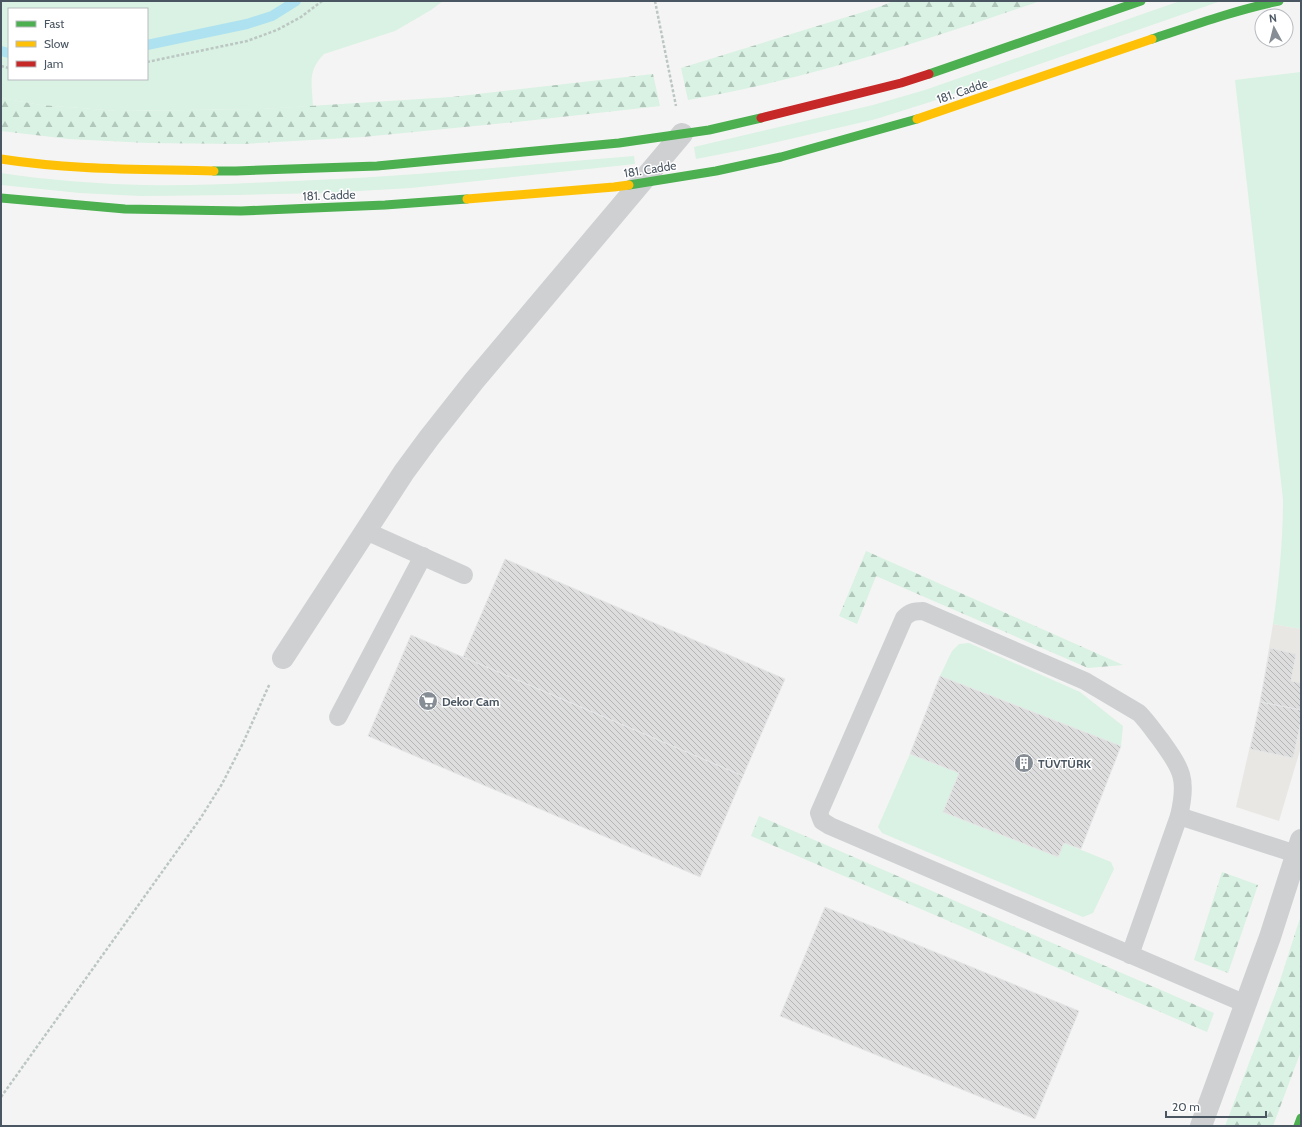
<svg xmlns="http://www.w3.org/2000/svg" width="1302" height="1127" font-family="Cabin,sans-serif">
<style>
.commercial{fill:#e8e7e3}
.green{fill:#d9f2e3;fill-rule:evenodd}
.forest{fill:url(#forest-firs)}
.lines{fill:none;stroke-linecap:round;stroke-linejoin:round}
.stream{stroke:#aee2f0;stroke-width:10}
.building{fill:url(#building-back-hatch);stroke:#e5e6e7}
.path{stroke:#bcc7c4;stroke-width:2.5;stroke-dasharray:3 2;stroke-linecap:butt}
.lane{stroke:#ced0d2;stroke-width:18}
.street{stroke:#ced0d2;stroke-width:22}
.fast{stroke:#4caf50;stroke-width:9}
.slow{stroke:#ffc107;stroke-width:9}
.jam{stroke:#c62828;stroke-width:9}
.labels{text-anchor:middle;dominant-baseline:central;stroke-width:3;stroke-linejoin:round;paint-order:stroke}
.street-label{font-size:12px;fill:#4a5661;stroke:#fff}
.poi-label{font-size:12px;font-weight:bold;fill:#4a5661;stroke:#fff;text-anchor:start}
</style>
<defs>
<pattern id="forest-firs" width="22" height="20" patternUnits="userSpaceOnUse"><rect width="22" height="20" fill="#d9f2e3"/><path d="M5 1l3.5 6h-7zM16 11l3.5 6h-7z" fill="#b2c7bb"/></pattern>
<pattern id="building-back-hatch" width="6" height="6" patternUnits="userSpaceOnUse"><rect width="6" height="6" fill="#ddddde"/><path d="M-1 5l2 2M0 0l6 6M5-1l2 2" fill="none" stroke="#b5b6b7"/></pattern>
</defs>
<rect width="100%" height="100%" fill="#f4f4f4"/>
<path class="commercial" d="M1273 624 1301 629V747L1279 821 1236 807 1260 702Z"/>
<g class="green">
<path d="M1 1H443L431 10 395 31 324 54C307 71 312 84 313 106L262 109 118 111 41 105 1 98ZM9 9H147V79H9Z"/>
<path d="M1180 1H1221L930 102 876 119 747 149 696 159 694 147 873 105 925 90Z"/>
<path d="M1301 72V629L1273 624C1279 582 1283 541 1283 499L1235 80Z"/>
<path d="M634 156 635 164 411 188 324 193 237 195 141 196 80 193 1 185V173C46 180 98 184 144 185 186 186 229 184 272 182 393 178 513 166 634 156Z"/>
<path d="M969 643 1080 692 1123 726 1121 746 940 676 952 651 959 644Z"/>
<path d="M910 754 959 773 943 812 1058 857 1064 843 1111 862 1114 869 1093 913 1083 917 882 833 878 827Z"/>
</g>
<g class="forest">
<path d="M894 1H1040C925 41 808 79 688 100L681 68 876 8Z"/>
<path d="M653 74 660 106 516 122 363 137 243 144 148 143 69 139 1 131V98L41 105 118 111 262 109 452 97Z"/>
<path d="M866 551 1123 665 1088 668 876 576 857 624 839 616Z"/>
<path d="M759 816 1214 1013 1207 1032 751 836Z"/>
<path d="M1222 872 1258 885 1228 973 1194 960Z"/>
<path d="M1301 915V1051L1273 1126H1225L1278 987Z"/>
</g>
<g class="lines">
<g class="stream">
<path d="M147 45 247 24 272 16 296 1"/>
<path d="M1 51 9 53"/>
</g>
</g>
<g class="building">
<path d="M505 559 785 679 743 776 463 657Z"/>
<path d="M411 635 743 776 700 877 368 736Z"/>
<path d="M1270 648 1296 654 1291 681 1301 683V710L1260 702Z"/>
<path d="M940 676 1121 746 1081 849 1064 843 1058 857 943 812 959 773 910 754Z"/>
<path d="M1260 702 1301 710V721L1293 758 1250 749Z"/>
<path d="M825 907 1079 1011 1035 1119 780 1016Z"/>
</g>
<g class="lines">
<g class="path">
<path d="M655 1 676 106"/>
<path d="M147 62 247 41 277 30 301 17 322 1"/>
<path d="M1 66 9 68"/>
<path d="M1 1097 200 819 222 784 243 743 270 683"/>
</g>
<g class="lane">
<path d="M366 531 464 575"/>
<path d="M338 717 423 556"/>
<path d="M1179 816 1296 854"/>
<path d="M1130 955 1179 816C1188 778 1182 770 1160 739 1153 730 1147 721 1139 713L1085 681 923 611C914 611 910 612 904 618L819 813 822 821 830 826 1246 1004"/>
</g>
<g class="street">
<path d="M283 658 404 472 429 438 474 381 682 134"/>
<path d="M1201 1126 1270 937 1301 840"/>
</g>
<g class="fast">
<path d="M1152 39C1194 25 1236 10 1279 1"/>
<path d="M929 74 1141 1"/>
<path d="M214 171H236L377 166 619 143 709 130 761 118"/>
<path d="M629 185 716 171 781 157 917 119"/>
<path d="M1 198 125 209 241 211 385 205 467 199"/>
<path d="M1298 1126 1301 1118"/>
</g>
<g class="slow">
<path d="M917 119 1152 39"/>
<path d="M1 159C71 170 143 169 214 171"/>
<path d="M467 199 614 187 629 185"/>
</g>
<path class="jam" d="M761 118 901 83 929 74"/>
</g>
<defs>
<symbol id="supermarket-disc" viewBox="-11 -11 22 22"><circle r="9.5" fill="#868d94" stroke="#fff"/><path d="M-6-5.5h2.5l.6 2H6L4.5 2H-2.5L-4.4-4H-6ZM-1.5 3.2a1.3 1.3 0 1 0 .1 0ZM3 3.2a1.3 1.3 0 1 0 .1 0Z" fill="#fff"/></symbol>
<symbol id="building-disc" viewBox="-11 -11 22 22"><circle r="9.5" fill="#868d94" stroke="#fff"/><path d="M-4-6H4V6H1V3H-1V6H-4ZM-2.5-4.3h1.7v1.8h-1.7ZM.8-4.3h1.7v1.8H.8ZM-2.5-1h1.7V.8h-1.7ZM.8-1h1.7V.8H.8Z" fill="#fff"/></symbol>
</defs>
<g fill-rule="evenodd">
<use href="#supermarket-disc" x="417" y="690" width="22" height="22"/>
<use href="#building-disc" x="1013" y="752" width="22" height="22"/>
</g>
<g class="labels">
<g class="street-label">
<text transform="translate(962 91) rotate(-19)">181. Cadde</text>
<text transform="translate(650 169) rotate(-9)">181. Cadde</text>
<text transform="translate(329 195) rotate(-2)">181. Cadde</text>
</g>
<g class="poi-label">
<text x="442" y="701">Dekor Cam</text>
<text x="1038" y="763">TÜVTÜRK</text>
</g>
</g>
<rect width="1302" height="1127" fill="none" stroke="#4a5661" stroke-width="4"/>
<rect x="8" y="8" width="140" height="72" fill="#ffffff" stroke="#b7bbc0"/>
<rect x="16" y="21" width="20" height="6" fill="#4caf50" stroke="#b7bbc0"/>
<text x="44" y="28" font-size="12" fill="#4a5661">Fast</text>
<rect x="16" y="41" width="20" height="6" fill="#ffc107" stroke="#b7bbc0"/>
<text x="44" y="48" font-size="12" fill="#4a5661">Slow</text>
<rect x="16" y="61" width="20" height="6" fill="#c62828" stroke="#b7bbc0"/>
<text x="44" y="68" font-size="12" fill="#4a5661">Jam</text>
<g transform="translate(1274 28) rotate(353)"><circle r="19" fill="#ffffff" stroke="#b7bbc0"/>
<path d="M0-3L7 15L0 10L-7 15Z" fill="#868d94"/>
<text y="-6" font-size="11" font-weight="bold" text-anchor="middle" fill="#4a5661">N</text>
</g>
<path d="M1166 1111v6h100v-6" fill="none" stroke="#4a5661" stroke-width="2"/>
<text x="1172" y="1111" font-size="12" fill="#4a5661" stroke="#ffffff" stroke-width="3" paint-order="stroke">20 m</text>
</svg>
